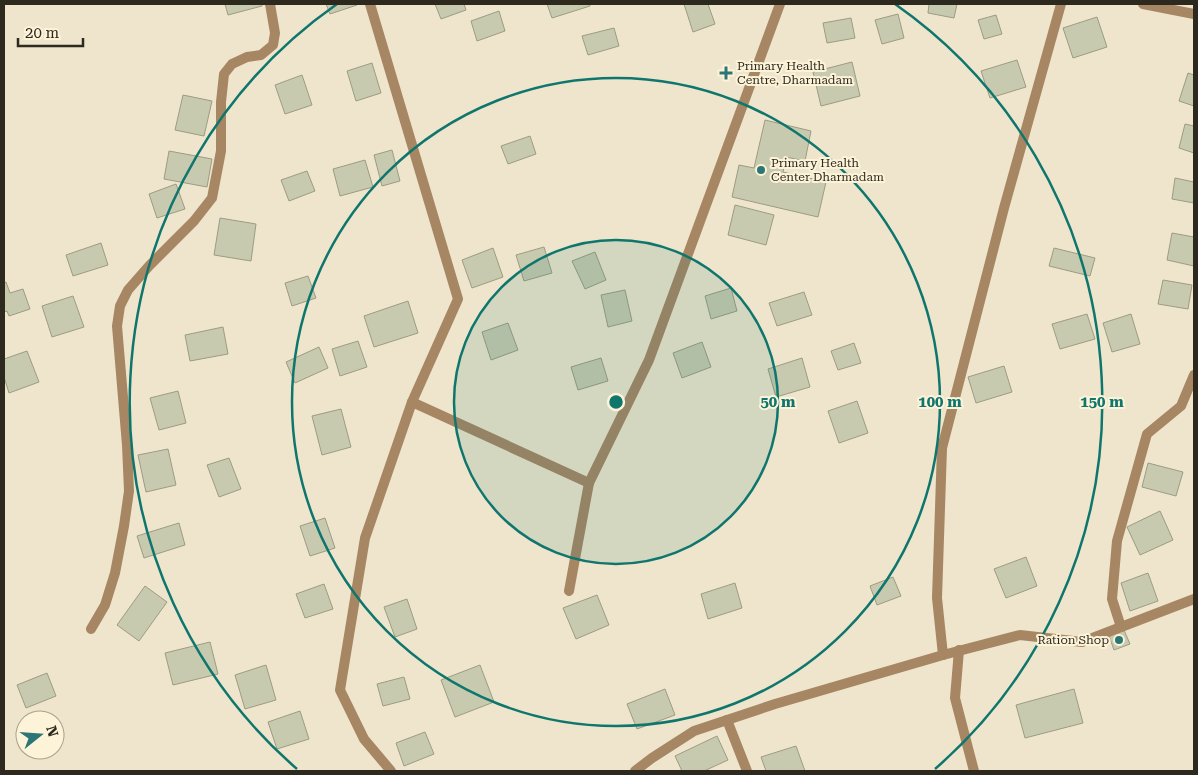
<svg xmlns="http://www.w3.org/2000/svg" width="1198" height="775" font-family="'Roboto Serif',serif">
<style>
.building{fill:#c8caaf;stroke:#9b9c83}
.lines{fill:none;stroke-linecap:round;stroke-linejoin:round}
.minor{stroke:#a78663;stroke-width:10}
.ring{fill:none;stroke:#0f766e;stroke-width:2.5}
.poi-dot{fill:#2c7675;stroke:#fdf3d9;stroke-width:2}
.labels{text-anchor:middle;dominant-baseline:central;stroke-width:4;stroke-linejoin:round;paint-order:stroke}
.poi-label{font-size:12px;fill:#2d291f;stroke:#fdf3d9;text-anchor:start}
.centre{fill:#0f766e;stroke:#fdf3d9;stroke-width:2.5}
.ring-label{font-size:15px;text-anchor:middle;font-weight:bold;fill:#0f766e;stroke:#fdf3d9;stroke-width:4;stroke-linejoin:round;paint-order:stroke}
</style>
<rect width="100%" height="100%" fill="#efe5cc"/>
<g class="building">
<path d="M225 4H262V6L228 15Z"/>
<path d="M326 4H356L357 5 330 14Z"/>
<path d="M435 4H464L466 10 441 19Z"/>
<path d="M547 4H590V6L552 18Z"/>
<path d="M684 4H708L715 24 693 32Z"/>
<path d="M929 4H957L954 18 928 13Z"/>
<path d="M499 11 505 31 477 41 471 21Z"/>
<path d="M898 14 904 38 882 44 875 20Z"/>
<path d="M996 15 1002 34 984 39 978 20Z"/>
<path d="M1097 17 1107 47 1073 58 1063 28Z"/>
<path d="M851 18 855 38 827 43 823 23Z"/>
<path d="M614 28 619 46 588 55 582 36Z"/>
<path d="M1017 60 1026 87 990 98 981 71Z"/>
<path d="M852 62 860 96 821 106 813 72Z"/>
<path d="M372 63 381 93 356 101 347 71Z"/>
<path d="M1188 73 1194 75V106L1179 101Z"/>
<path d="M302 75 312 105 285 114 275 85Z"/>
<path d="M183 95 212 101 204 136 175 130Z"/>
<path d="M765 120 811 131 805 161 786 157 783 172 826 182 818 217 732 197 739 165 754 168Z"/>
<path d="M1185 124 1194 126V153L1179 148Z"/>
<path d="M530 136 536 154 508 164 501 146Z"/>
<path d="M392 150 400 181 382 186 374 155Z"/>
<path d="M169 151 212 159 207 187 164 179Z"/>
<path d="M365 160 373 187 340 196 333 169Z"/>
<path d="M307 171 315 191 289 201 281 180Z"/>
<path d="M1175 178 1194 182V203L1172 199Z"/>
<path d="M176 184 185 209 157 218 149 194Z"/>
<path d="M735 205 774 215 766 245 728 235Z"/>
<path d="M220 218 256 224 251 261 214 255Z"/>
<path d="M1172 233 1194 237V266L1167 260Z"/>
<path d="M101 243 108 265 73 276 66 255Z"/>
<path d="M544 247 552 273 524 281 516 255Z"/>
<path d="M493 248 503 277 472 288 462 260Z"/>
<path d="M1054 248 1095 258 1090 276 1049 266Z"/>
<path d="M595 252 606 280 585 289 572 261Z"/>
<path d="M308 276 316 298 292 306 285 283Z"/>
<path d="M1163 280 1192 285 1188 309 1158 304Z"/>
<path d="M6 282 10 293 23 289 30 309 9 316 7 311 4 312V283Z"/>
<path d="M731 288 737 311 711 319 705 296Z"/>
<path d="M625 290 632 321 608 327 601 295Z"/>
<path d="M804 292 812 315 777 326 769 303Z"/>
<path d="M73 296 84 327 52 337 42 306Z"/>
<path d="M408 301 418 333 374 347 364 316Z"/>
<path d="M1087 314 1095 339 1060 349 1052 324Z"/>
<path d="M1131 314 1140 344 1112 352 1103 323Z"/>
<path d="M508 323 518 350 491 360 482 332Z"/>
<path d="M223 327 228 354 190 361 185 335Z"/>
<path d="M358 341 367 367 340 376 332 349Z"/>
<path d="M702 342 711 367 682 378 673 353Z"/>
<path d="M854 343 861 363 838 370 831 351Z"/>
<path d="M319 347 328 368 295 383 286 362Z"/>
<path d="M27 351 39 382 9 393 4 377V359Z"/>
<path d="M601 358 608 381 578 390 571 367Z"/>
<path d="M802 358 810 387 776 397 768 369Z"/>
<path d="M1004 366 1012 392 976 403 968 377Z"/>
<path d="M178 391 186 423 159 430 150 398Z"/>
<path d="M857 401 868 433 839 443 828 411Z"/>
<path d="M341 409 351 447 322 455 312 416Z"/>
<path d="M168 449 176 485 146 492 138 455Z"/>
<path d="M229 458 241 489 219 497 207 465Z"/>
<path d="M1148 463 1183 472 1176 496 1142 487Z"/>
<path d="M1160 511 1173 540 1140 555 1127 527Z"/>
<path d="M325 518 335 548 310 556 300 526Z"/>
<path d="M179 523 185 545 144 558 137 536Z"/>
<path d="M1026 557 1037 586 1006 598 994 569Z"/>
<path d="M1148 573 1158 601 1130 611 1121 583Z"/>
<path d="M893 577 901 596 877 605 870 586Z"/>
<path d="M735 583 742 608 708 619 701 594Z"/>
<path d="M324 584 333 609 305 618 296 594Z"/>
<path d="M145 586 167 602 139 641 117 625Z"/>
<path d="M597 595 609 625 576 639 563 608Z"/>
<path d="M407 599 417 629 395 637 384 607Z"/>
<path d="M1124 630 1130 644 1114 650 1109 636Z"/>
<path d="M210 642 218 674 173 685 165 653Z"/>
<path d="M266 665 276 700 245 709 235 675Z"/>
<path d="M480 665 494 702 455 717 441 680Z"/>
<path d="M47 673 56 696 26 708 17 685Z"/>
<path d="M404 677 410 699 383 706 377 684Z"/>
<path d="M665 689 675 715 637 729 627 704Z"/>
<path d="M1074 689 1083 723 1025 738 1016 705Z"/>
<path d="M300 711 309 739 277 749 268 722Z"/>
<path d="M425 732 434 754 404 766 396 743Z"/>
<path d="M717 736 728 760 704 771H682L675 756Z"/>
<path d="M796 746 805 771H766L761 757Z"/>
</g>
<g class="lines">
<g class="minor">
<path d="M370 4 458 299 412 402"/>
<path d="M1143 4 1194 14"/>
<path d="M569 591 589 483"/>
<path d="M1121 627 1112 599 1117 541 1147 434 1181 406 1194 375"/>
<path d="M91 629 105 605 115 573 124 526 129 491 127 445 117 326 120 306 128 290 149 266 194 221 212 198 221 151V102L224 74 232 64 247 57 261 55 273 45 275 33 270 4"/>
<path d="M959 650 955 698 974 771"/>
<path d="M943 655 937 598 942 448 1004 208 1061 4"/>
<path d="M727 720 747 771"/>
<path d="M391 771 364 739 340 690 365 538 412 402 589 483 649 360 780 4"/>
<path d="M635 771 652 758 694 731 775 704 943 655 1020 635 1082 642 1194 599"/>
</g>
</g>
<circle cx="616" cy="402" r="162" fill="#0f766e" fill-opacity=".12"/>
<g class="ring">
<circle cx="616" cy="402" r="162"/>
<circle cx="616" cy="402" r="324"/>
<path d="M297 769A486 486 0 0 1 337 4M895 4A486 486 0 0 1 935 769"/>
</g>
<g class="poi-dot">
<path d="M723.5 65.5h5v5h5v5h-5v5h-5v-5h-5v-5h5z"/>
<circle cx="761" cy="170" r="5"/>
<circle cx="1119" cy="640" r="5"/>
</g>
<g class="labels">
<g class="poi-label">
<text x="737" y="66">Primary Health<tspan x="737" dy="14">Centre, Dharmadam</tspan></text>
<text x="771" y="163">Primary Health<tspan x="771" dy="14">Center Dharmadam</tspan></text>
<text x="1109" y="640" text-anchor="end">Ration Shop</text>
</g>
</g>
<circle cx="616" cy="402" r="8" class="centre"/>
<g class="ring-label">
<text x="778" y="407">50 m</text>
<text x="940" y="407">100 m</text>
<text x="1102" y="407">150 m</text>
</g>
<rect width="1198" height="775" fill="none" stroke="#2d291f" stroke-width="10"/>
<g transform="translate(40 735) rotate(73)"><circle r="24" fill="#fdf3d9" stroke="#aaa28f"/>
<path d="M0-4L9 19L0 12L-9 19Z" fill="#2c7675"/>
<text y="-8" font-size="14" font-weight="bold" text-anchor="middle" fill="#2d291f">N</text>
</g>
<path d="M18 38v8h65v-8" fill="none" stroke="#2d291f" stroke-width="2.5"/>
<text x="25" y="38" font-size="15" fill="#2d291f" stroke="#fdf3d9" stroke-width="4" paint-order="stroke">20 m</text>
</svg>
